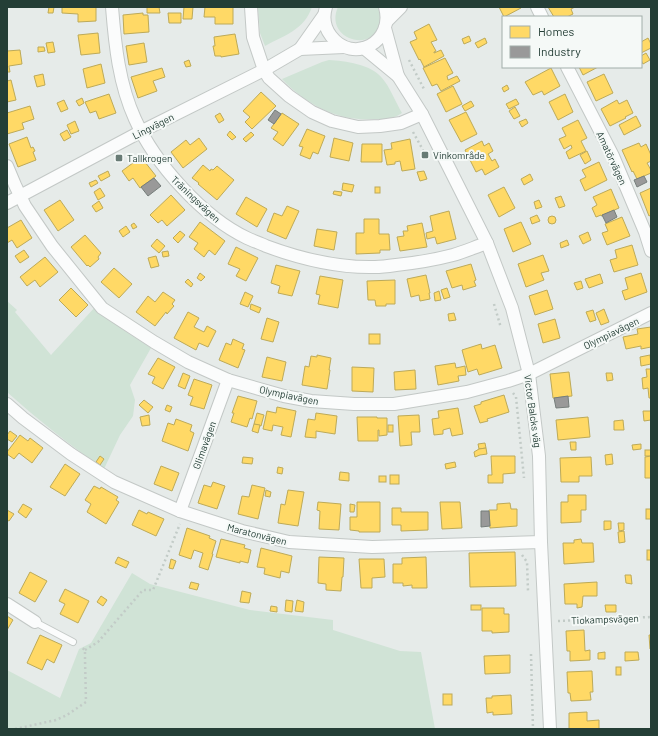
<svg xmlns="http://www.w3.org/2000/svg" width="658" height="736" font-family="Barlow,sans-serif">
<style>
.green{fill:#d0e3d6}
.homes{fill:#ffd966;stroke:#bdaa58}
.industry{fill:#999;stroke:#767e7b}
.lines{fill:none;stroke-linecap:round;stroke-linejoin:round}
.service-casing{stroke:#c3c8c6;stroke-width:8}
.minor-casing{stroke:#c3c8c6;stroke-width:14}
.path{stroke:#c2cbc7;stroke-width:2.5;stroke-dasharray:2 3;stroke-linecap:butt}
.service{stroke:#fbfcfc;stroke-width:6}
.minor{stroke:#fbfcfc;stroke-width:12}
.poi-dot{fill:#687b75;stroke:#f5f9f7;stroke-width:1.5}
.labels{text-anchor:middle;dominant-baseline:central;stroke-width:4;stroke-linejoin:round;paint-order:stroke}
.street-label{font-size:10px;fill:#243e36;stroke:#f5f9f7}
.poi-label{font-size:10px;fill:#243e36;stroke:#f5f9f7;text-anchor:start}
</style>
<rect width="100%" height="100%" fill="#e6ebe9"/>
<g class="green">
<path d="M258 7H312C304 30 285 35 265 46L260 33Z"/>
<path d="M338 7H379C382 13 382 19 380 25 371 54 324 38 338 7Z"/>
<path d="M329 60C345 61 371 64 382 78 390 87 396 103 402 113 399 115 395 117 391 118 386 119 380 119 375 119 339 122 307 105 282 79L322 62Z"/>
<path d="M7 301 17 310 15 312 51 355 96 306 122 329 151 348 130 385 135 400 133 416 120 435 104 469C70 445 38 420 7 392Z"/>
<path d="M132 573 150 584 250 610 333 620V630L400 651 421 652 435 729H7V670L60 698 79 649 91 643Z"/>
</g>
<g class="homes">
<path d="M49 7H54L53 13H48Z"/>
<path d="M62 7H96V21L78 22V14L62 13Z"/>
<path d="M147 7H159L160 13H147Z"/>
<path d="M184 7H193L192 19H183Z"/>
<path d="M205 7H233V24H215V17H204Z"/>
<path d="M499 7H520L521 8 504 17Z"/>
<path d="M548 7H575L571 9 573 14 567 17H554Z"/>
<path d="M143 13V15H148L149 32 124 34 123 15Z"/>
<path d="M168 13H181V23H169Z"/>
<path d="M429 24 437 40 431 42 436 51 434 52V53L441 50 444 56 424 67 420 59 419 60 410 42 417 39 414 32Z"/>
<path d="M98 33 100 53 81 55 78 35Z"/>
<path d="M235 34 239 54 221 57V56H215L213 46H215L214 37Z"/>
<path d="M469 36 471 41 464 44 462 39Z"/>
<path d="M485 38 487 43 478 48 475 43Z"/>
<path d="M648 38 651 44V48L641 53V42Z"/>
<path d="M53 42 55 52 48 53 46 43Z"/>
<path d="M144 43 147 62 129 65 126 46Z"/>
<path d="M38 47H44L45 51 38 52Z"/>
<path d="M20 50 22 64 9 66 10 72H7V51Z"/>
<path d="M646 53 650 60 643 64 641 60V56Z"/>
<path d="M445 58 453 73 447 76 448 80 457 76 460 81 441 91 437 84 432 86 423 68Z"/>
<path d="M189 60 191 66 186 67 184 62Z"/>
<path d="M101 64 105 83 87 88 83 69Z"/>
<path d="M579 67H598L583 75Z"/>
<path d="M162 68 165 77 153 81 157 91 138 98 131 77Z"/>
<path d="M551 68 560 86 544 95 542 91 533 95 525 82Z"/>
<path d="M43 74 45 85 37 87 34 76Z"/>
<path d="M604 74 613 93 596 101 587 82Z"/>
<path d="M11 80 16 100 7 102V81Z"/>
<path d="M507 85 509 89 504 92 502 88Z"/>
<path d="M453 86 462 104 446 112 437 94Z"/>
<path d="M261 92 276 106 252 129 245 122 250 117 243 111Z"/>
<path d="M109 94 116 113 99 119 96 111 90 113 85 102Z"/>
<path d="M565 94 573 112 558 120 549 102Z"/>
<path d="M82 98 84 103 79 106 76 101Z"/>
<path d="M516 99 519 104 509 109 506 104Z"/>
<path d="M64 100 68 109 61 112 57 103Z"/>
<path d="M617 100 619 104 627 100 633 113 625 117 626 118 610 126 601 109Z"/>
<path d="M471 101 474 106 465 111 462 106Z"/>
<path d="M30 106 34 119 22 123 24 129 7 134V113Z"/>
<path d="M515 107 520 116 514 119 509 111Z"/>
<path d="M466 112 477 134 461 142 449 120Z"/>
<path d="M220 113 224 120 219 123 215 116Z"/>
<path d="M282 113 299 124 283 146 273 139 278 132 271 128Z"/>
<path d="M636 116 641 126 624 135 619 125Z"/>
<path d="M526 119 528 123 522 127 519 122Z"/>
<path d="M578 120 587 138 581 141 586 151 569 159 566 152 572 148 571 145 564 149 559 139 566 136 562 128Z"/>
<path d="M75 121 79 131 71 134 67 125Z"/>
<path d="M307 129 325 136 318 154 313 152 310 159 300 155 303 147 299 146Z"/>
<path d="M67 130 71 137 64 141 60 134Z"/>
<path d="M230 131 236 137 232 140 227 135Z"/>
<path d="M251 132 254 135 246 142 243 139Z"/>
<path d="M27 137 31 148 33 147 35 151 33 152 36 160 18 167 9 144Z"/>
<path d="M199 138 207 149 183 168 171 152 186 140 190 145Z"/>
<path d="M334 138 353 143 349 161 330 157Z"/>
<path d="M410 139 415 169 402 171 400 161 395 162V164L387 165 384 150 392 149 391 143Z"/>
<path d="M482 141 484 146 489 143 493 151 488 154 492 161 495 159 499 167 485 175 482 169 476 172 465 150Z"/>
<path d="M639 143 641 147 646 144 651 155V161L647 163 651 170V173L637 179 633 171 632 172 622 150Z"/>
<path d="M362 144H382V162H361Z"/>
<path d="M587 151 591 160 585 164 580 155Z"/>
<path d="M141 157 156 176 140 188 133 178 129 181 122 171Z"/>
<path d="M599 162 607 180 585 191 580 180 586 177 582 170Z"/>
<path d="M203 165 210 171 211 169 213 170 217 166 234 180 217 200 198 184 199 183 192 178Z"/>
<path d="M108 171 110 176 101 181 98 176Z"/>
<path d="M424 171 427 179 420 181 417 172Z"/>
<path d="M530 174 533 180 524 185 521 179Z"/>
<path d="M96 180 98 183 91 187 89 183Z"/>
<path d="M343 183 354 185 352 192 342 190Z"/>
<rect x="375" y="187" width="5" height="6"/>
<path d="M504 187 515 208 499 217 488 195Z"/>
<path d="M100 188 105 196 98 200 94 192Z"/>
<path d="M651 188V215L649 216 640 193Z"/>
<path d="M611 189 619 208 601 216V215L596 217 592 208 597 205 593 197Z"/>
<path d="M334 191 342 192 341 196 333 194Z"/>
<path d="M171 195 185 210 167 226 162 220 158 223 150 215Z"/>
<path d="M561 196 565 206 559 208 555 198Z"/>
<path d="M246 197 267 209 257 227 236 214Z"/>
<path d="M60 200 74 220 58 231 44 210Z"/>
<path d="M539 200 542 207 536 209 534 202Z"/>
<path d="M99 201 103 208 96 212 92 206Z"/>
<path d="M287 206 299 211 286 239 267 231 274 213 282 216Z"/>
<path d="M449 211 456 239 437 244 435 237 427 239 426 233 433 231 430 216Z"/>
<path d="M537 215 540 221 532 224 530 218Z"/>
<circle cx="552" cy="220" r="4"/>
<path d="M622 217 630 236 607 245 602 233 608 231 605 224Z"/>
<path d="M364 219H379V234H389L390 250H380V253L356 254V233H364Z"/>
<path d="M21 220 32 238 17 248 12 240 7 243V228Z"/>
<path d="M200 222 225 241 215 255 209 250 204 257 194 249 198 243 189 237Z"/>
<path d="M521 222 531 244 513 252 504 229Z"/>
<path d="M134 223 137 227 133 229 131 225Z"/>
<path d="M422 223 427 247 400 251 397 237 404 236 403 231H408L407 226Z"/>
<path d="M126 226 130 232 123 237 119 231Z"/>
<path d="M317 229 337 232 334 250 314 246Z"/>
<path d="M180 231 185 235 178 243 173 238Z"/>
<path d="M588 232 591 240 583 244 579 236Z"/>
<path d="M85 235 101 253 98 257 99 259 90 267 88 265 87 266 71 247Z"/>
<path d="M157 239 165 246 159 253 151 246Z"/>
<path d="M567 240 569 245 561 248 560 243Z"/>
<path d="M632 245 638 265 614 272 610 260 617 258 615 250Z"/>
<path d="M236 247 258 258 246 281 236 276 240 269 228 264Z"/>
<path d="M24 250 29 257 20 263 15 256Z"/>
<path d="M168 251 169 256 163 257 162 252Z"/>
<path d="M543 255 549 271 541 273 544 280 526 287 518 264Z"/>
<path d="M156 256 159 266 151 268 148 258Z"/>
<path d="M45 257 58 272 40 287 35 280 27 286 20 277Z"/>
<path d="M471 264 476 280 474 281 476 286 463 290 462 285 452 288 446 271Z"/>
<path d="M276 265 300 271 292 296 278 293 280 286 271 283Z"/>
<path d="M114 268 132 284 119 298 101 282Z"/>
<path d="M200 273 205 277 201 281 197 278Z"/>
<path d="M641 273 647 292 625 300 622 291 628 289 625 278Z"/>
<path d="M600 274 603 283 589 288 585 279Z"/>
<path d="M426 275 430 293H429L430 299 420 301 419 295 411 297 407 279Z"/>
<path d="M320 276 343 280 338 308 318 304 320 295 316 294Z"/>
<path d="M188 279 193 284 191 287 185 282Z"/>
<path d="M395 280V304H386V306H376L375 300H368L367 281Z"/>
<path d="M581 281 583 288 577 290 574 283Z"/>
<path d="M71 288 88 305 76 317 59 300Z"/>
<path d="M447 288 450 297 444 299 441 290Z"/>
<path d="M547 290 553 309 535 315 529 296Z"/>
<path d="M439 291 441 300 435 301 434 293Z"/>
<path d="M163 292 175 300 172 304 174 306 167 314 166 312 155 326 136 312 148 296 155 302Z"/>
<path d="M245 292 253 296 248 307 240 304Z"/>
<path d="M251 304 261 308 259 313 250 309Z"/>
<path d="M604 309 609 322 601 325 596 313Z"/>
<path d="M593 310 596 320 590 322 586 312Z"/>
<path d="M188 312 199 318 194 327 204 332 207 326 216 331 208 347 199 343 196 350 174 338Z"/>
<path d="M454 313 456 320 449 321 448 314Z"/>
<path d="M267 318 279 322 273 342 261 339Z"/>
<path d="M555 319 560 338 543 343 538 324Z"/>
<path d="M651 327V347L641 349V346L626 349 623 337 638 334 637 329Z"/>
<rect x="369" y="334" width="11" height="10"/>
<path d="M233 339 244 344 242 349 245 350 238 368 219 360 226 343 231 345Z"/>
<path d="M481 344 482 349 495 345 502 368 479 375 477 369 468 372 462 350Z"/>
<path d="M317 355 331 358 329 370H330L327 389 302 385 305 366 309 367 311 356 317 357Z"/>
<path d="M650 355 651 364 641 366 640 357Z"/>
<path d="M267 357 286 362 282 381 262 377Z"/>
<path d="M158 358 175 367 163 389 152 383 155 377 148 374Z"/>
<path d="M455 363 456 368 465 366 466 375 458 376 459 381 438 385 435 366Z"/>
<path d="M352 367 374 368 373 392 352 391Z"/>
<path d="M646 369H651V398H649L648 388 643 389 642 378 647 377Z"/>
<path d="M415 370 416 389 395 390 394 372Z"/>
<path d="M569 372 572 396 553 398 550 374Z"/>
<path d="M183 373 190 376 185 389 178 386Z"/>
<path d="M606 373H612L613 380 607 381Z"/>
<path d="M194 379 212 385 204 409 190 405 193 397 188 395Z"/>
<path d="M504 395 509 412 487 419 488 421 480 423 474 406 481 404V402Z"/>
<path d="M238 396 257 401 252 419 250 418 247 427 231 422 234 413H232Z"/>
<path d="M144 400 153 407 148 413 139 405Z"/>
<path d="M167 405 172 407 170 412 165 410Z"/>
<path d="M277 407 296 411 291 437 281 435 283 427 273 425 272 431 263 429 267 411 276 413Z"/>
<path d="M458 408 463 434 452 436 450 428 443 430V434L434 435 432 419 439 418 438 411Z"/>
<path d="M643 411H651V420L644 421Z"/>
<path d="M257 413 264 415 261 426 254 424Z"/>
<path d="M316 413 337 416 335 434 316 431V438L305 437 308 419 315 420Z"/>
<path d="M149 415 150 425 142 426 140 417Z"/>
<path d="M419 415 420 432H411L412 445 400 446 398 416Z"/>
<path d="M357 417H377V418H387V435L379 436V430H378V441H358Z"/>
<path d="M588 417 590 437 558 440 556 420Z"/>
<path d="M176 419 192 425 190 431 194 433 188 451 162 441 168 423 174 425Z"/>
<path d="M623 420 624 430H614V421Z"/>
<path d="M254 424 260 425 258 433 252 431Z"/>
<rect x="388" y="425" width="5" height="7"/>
<path d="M10 431 17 436 12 442 7 439V435Z"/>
<path d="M20 435 28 441 30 438 43 448 32 463 19 453 14 459 7 454V452Z"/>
<path d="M570 442H576V450H571Z"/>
<path d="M485 443 486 448 479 449 478 444Z"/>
<path d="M641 444V449L633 450 632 445Z"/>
<path d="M486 448 487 454 480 455 475 457 474 452 479 449Z"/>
<rect x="645" y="450" width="6" height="6"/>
<path d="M612 454 613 464 606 465 605 455Z"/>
<path d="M100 456 104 459 100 465 96 462Z"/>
<path d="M491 456H515V473L503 474V483H488V475H492Z"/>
<path d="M651 456V478H645V457Z"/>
<path d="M243 457 253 458 252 464 242 463Z"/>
<path d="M591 457 592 476H579V482H561L560 458Z"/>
<path d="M455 462 456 467 446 469 445 464Z"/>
<path d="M65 464 80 474 65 496 50 487Z"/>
<path d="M161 466 179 473 172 491 154 484Z"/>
<path d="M278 467 283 468 282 474 277 473Z"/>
<path d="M340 472 349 473V481L339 480Z"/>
<rect x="390" y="475" width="9" height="9"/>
<rect x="379" y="476" width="7" height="6"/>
<path d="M213 482 225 486 217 509 198 503 204 485 211 487Z"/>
<path d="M252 485 265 488 258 519 238 514 242 496 249 497Z"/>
<path d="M94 486 100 489 101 487 118 497 116 500 119 502 106 524 87 512 91 504 85 500Z"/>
<path d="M266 490 271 492 270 497 265 496Z"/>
<path d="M288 490 304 492 298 526 278 523 281 504 285 505Z"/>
<path d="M568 495H586V510H581V522L561 523V502H568Z"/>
<path d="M318 502 341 504 339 530 319 529 320 511 317 510Z"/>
<path d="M357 502H380V532H359V531L350 530V517H357Z"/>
<path d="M440 502H460L462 528 442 529Z"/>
<path d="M510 503 511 509H517V526L490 528 489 510H497V504Z"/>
<path d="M23 504 32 509 26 518 18 512Z"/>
<path d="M350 504 355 505 354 512H350Z"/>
<path d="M392 508H401V512H428V530L401 531V525H392Z"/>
<rect x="646" y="509" width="5" height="10"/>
<path d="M7 510 14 514 9 521 7 520Z"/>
<path d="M139 510 147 514 148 512 164 519 156 536 132 525Z"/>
<path d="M604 521H611V529L604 530Z"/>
<path d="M618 523H624V530L619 531Z"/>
<path d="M187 528 210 536 209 538 216 541 212 554H213L208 570 199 567 203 553 194 550 191 559 179 555Z"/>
<path d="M624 531 625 542 619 543 618 532Z"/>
<path d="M221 539 245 545 244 548 251 550 248 563 240 561V563L216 557Z"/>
<path d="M581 539 582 543H593L594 562 564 564 563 543H574V540Z"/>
<path d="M261 548 292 556 289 573 281 571 280 578 264 574 265 568 257 567Z"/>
<rect x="647" y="550" width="4" height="10"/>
<path d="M515 552 516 586 470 587 469 553Z"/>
<path d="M118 557 129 562 126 568 115 563Z"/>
<path d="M319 557 344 558 343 577H342L341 591 326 590V584L318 583Z"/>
<path d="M426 557 427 588H412V585L403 586V583H393V564H402V558Z"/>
<path d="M171 559 176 561 173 569 169 568Z"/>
<path d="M359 559H384L385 577 372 578V588H361Z"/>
<path d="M30 572 47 581 35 602 19 593Z"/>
<path d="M625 575H631L632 584 626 583Z"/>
<path d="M191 582 199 584 197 590 189 588Z"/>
<path d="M597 582V596H583L582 607 577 608V604H565L564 584Z"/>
<path d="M65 589 89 601 78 623 60 614 65 604 59 601Z"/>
<path d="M242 591 251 593 249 603 240 602Z"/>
<path d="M101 596 107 600 103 606 97 602Z"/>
<path d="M286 600 293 601 292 612 285 611Z"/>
<path d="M297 600 304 602 303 612 295 611Z"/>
<rect x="471" y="605" width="10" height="5"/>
<path d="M605 605H616V612H606Z"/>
<path d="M271 606 277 607V612L270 611Z"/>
<path d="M482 608H504V614H509V632L492 633V631H482Z"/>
<path d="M7 616 13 620 7 630Z"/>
<path d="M584 630 585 651 590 650V660L570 661V651H567L566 631Z"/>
<path d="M40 635 62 645 54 663 47 659 42 670 27 663Z"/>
<path d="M649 635H651V649H650Z"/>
<path d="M605 652V659H598V653Z"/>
<path d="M625 652H638L639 660 625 661Z"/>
<path d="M510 655V673L485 674 484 656Z"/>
<rect x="616" y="667" width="5" height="8"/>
<path d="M591 671H592L593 692H590L591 700 571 701 570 693H568L567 672Z"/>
<rect x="443" y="694" width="9" height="11"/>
<path d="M511 695 512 714 493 715V712L487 713 486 698H492V696Z"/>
<path d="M587 712V721L599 720V729H569V713Z"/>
</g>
<g class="industry">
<path d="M275 110 281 114 274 124 268 120Z"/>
<path d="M644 176 647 182 637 187 634 180Z"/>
<path d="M154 178 161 186 148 196 141 187Z"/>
<path d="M614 210 617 217 606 223 602 215Z"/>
<path d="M568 396 569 407 556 408 554 398Z"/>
<path d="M481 511H489L490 526 481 527Z"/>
</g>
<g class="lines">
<defs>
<path id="service" d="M35 622 73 642"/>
<g id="minor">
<path d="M112 7C115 45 119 84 135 119 155 164 203 217 247 238 253 241 260 243 266 246 301 259 338 268 375 267 382 267 389 266 396 265 415 263 434 260 453 255 464 252 475 247 487 243"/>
<path d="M251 7 253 37 264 70 269 78 289 96 312 112 332 121 358 127 380 126 401 123 422 114"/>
<path d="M326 7C323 17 324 27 331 36 353 65 395 42 385 7"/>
<path d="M537 7 542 17"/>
<path d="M387 21 401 7"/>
<path d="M385 28 398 76 422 114 487 243 512 308 529 374 539 456 541 542 550 729"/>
<path d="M364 48 398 76"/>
<path d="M300 49 324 15"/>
<path d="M567 67 613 156 645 232 651 251"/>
<path d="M7 166 15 185 25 206 52 246 102 308 154 342 188 362 228 380 284 396 311 401 354 404H394L467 392 508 381 529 374 651 313"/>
<path d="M7 203 142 131 264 70 300 49 344 47"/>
<path d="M7 404 23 418 71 454 114 482 180 511 242 531 289 542 372 547 541 542"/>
<path d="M180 511 228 380"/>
<path d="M7 604 35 622"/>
</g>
</defs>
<use href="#service" class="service-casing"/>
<use href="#minor" class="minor-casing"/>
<g class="path">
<path d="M409 60 425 91"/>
<path d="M413 132 423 150"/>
<path d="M494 304 501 328"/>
<path d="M513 393 516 397 524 478"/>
<path d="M522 555 527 562 528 591"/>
<path d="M558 621 651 617"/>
<path d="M85 650 98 642 143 590H153L180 524"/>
<path d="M531 654 533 729"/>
<path d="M15 729 56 720 67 715 86 702 85 659V650L81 647"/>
</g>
<use href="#service" class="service"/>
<use href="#minor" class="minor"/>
</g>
<g class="poi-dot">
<rect x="421" y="151" width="8" height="8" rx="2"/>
<rect x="115" y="154" width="8" height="8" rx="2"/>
</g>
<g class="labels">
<g class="street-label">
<text transform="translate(153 126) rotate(-27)">Lingvägen</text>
<text transform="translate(612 158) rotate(65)">Amatörvägen</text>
<text transform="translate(196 199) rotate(43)">Träningsvägen</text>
<text transform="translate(611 333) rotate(-26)">Olympiavägen</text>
<text transform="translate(289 395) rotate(12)">Olympiavägen</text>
<text transform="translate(533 411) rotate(82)">Victor Balcks väg</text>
<text transform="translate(204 445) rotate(-70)">Glimavägen</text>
<text transform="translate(257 534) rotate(14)">Maratonvägen</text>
<text transform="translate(605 619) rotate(-2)">Tiokampsvägen</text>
</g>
<g class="poi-label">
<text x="433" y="155">Vinkområde</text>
<text x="127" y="158">Tallkrogen</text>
</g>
</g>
<rect width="658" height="736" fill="none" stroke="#243e36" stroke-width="16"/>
<rect x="502" y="16" width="140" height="52" fill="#f5f9f7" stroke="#a1aeaa"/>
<rect x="510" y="26" width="20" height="12" fill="#ffd966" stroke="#a1aeaa"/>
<text x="538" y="36" font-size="12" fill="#243e36">Homes</text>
<rect x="510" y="46" width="20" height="12" fill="#999999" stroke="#a1aeaa"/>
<text x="538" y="56" font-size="12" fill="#243e36">Industry</text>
</svg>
